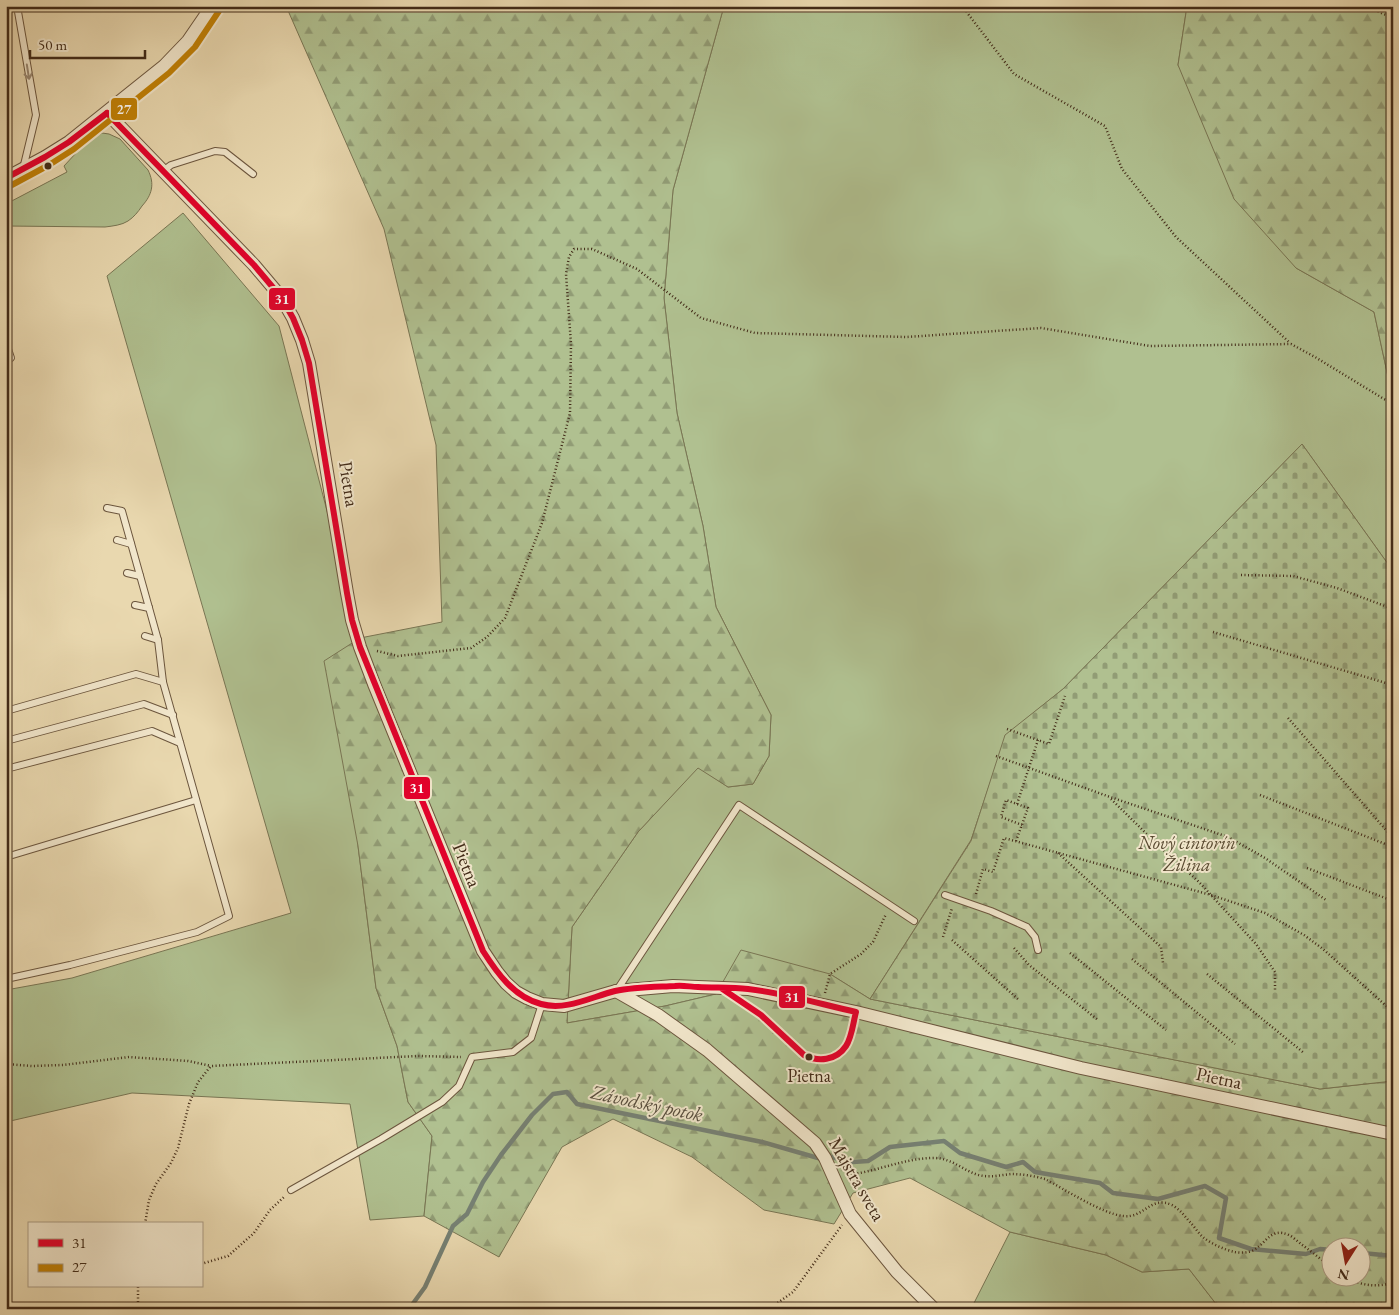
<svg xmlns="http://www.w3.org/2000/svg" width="1399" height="1315" font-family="'EB Garamond',serif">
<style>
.green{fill:#b0c090;stroke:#797654}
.forest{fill:url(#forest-firs);stroke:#797654;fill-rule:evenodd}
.cemetery{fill:url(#cemetery-stones);stroke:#797654}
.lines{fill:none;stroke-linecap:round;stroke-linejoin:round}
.stream{stroke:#768073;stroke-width:4.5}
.service-casing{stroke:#6c563e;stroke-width:8}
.minor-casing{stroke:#6c563e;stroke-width:14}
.path{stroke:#422b18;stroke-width:2.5;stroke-dasharray:1 2.5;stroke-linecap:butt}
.service{stroke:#f1e6cb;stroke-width:6}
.minor{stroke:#f1e6cb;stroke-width:12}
.bus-1-casing{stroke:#f1e6cb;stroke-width:10}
.bus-2-casing{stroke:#f1e6cb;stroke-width:10}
.bus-1{stroke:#e4002b;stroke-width:6}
.bus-2{stroke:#c18107;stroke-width:6}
.oneway{stroke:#9a8872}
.bus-dot{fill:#422b18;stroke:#f1e6cb;stroke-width:2}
.labels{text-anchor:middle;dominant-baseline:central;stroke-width:4;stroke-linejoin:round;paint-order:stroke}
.bus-label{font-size:18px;fill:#422b18;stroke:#f1e6cb}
.street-label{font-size:19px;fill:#422b18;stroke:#f1e6cb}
.park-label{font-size:19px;font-style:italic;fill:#584930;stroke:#f1e6cb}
.water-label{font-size:20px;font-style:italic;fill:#584e3e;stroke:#f1e6cb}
.line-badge{stroke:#f1e6cb;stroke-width:2}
.badge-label{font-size:14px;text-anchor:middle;font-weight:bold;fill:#fff}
</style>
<defs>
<pattern id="forest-firs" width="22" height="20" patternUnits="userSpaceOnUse" patternTransform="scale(1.25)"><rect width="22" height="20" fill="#b0c090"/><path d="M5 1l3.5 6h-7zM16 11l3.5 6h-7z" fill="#919c75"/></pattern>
<pattern id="cemetery-stones" width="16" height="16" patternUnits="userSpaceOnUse" patternTransform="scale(1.25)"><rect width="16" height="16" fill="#b0c090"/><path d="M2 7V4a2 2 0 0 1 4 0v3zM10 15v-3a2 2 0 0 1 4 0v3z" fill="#919c75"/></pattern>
</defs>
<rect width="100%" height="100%" fill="#e9d8af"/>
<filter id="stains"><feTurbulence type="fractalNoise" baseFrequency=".004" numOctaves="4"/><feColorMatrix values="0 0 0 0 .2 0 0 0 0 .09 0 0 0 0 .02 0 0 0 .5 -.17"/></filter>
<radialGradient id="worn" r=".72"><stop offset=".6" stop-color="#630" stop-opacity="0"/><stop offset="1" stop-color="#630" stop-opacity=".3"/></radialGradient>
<g class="green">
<path d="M724 6H1187L1178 65 1296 268 1374 312 1393 400V571L1302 444 1063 689 1006 735 971 840 870 999 830 974 716 994 665 1006 567 1023 572 927 638 832 698 767 728 787 753 784 769 756 771 715 716 607 703 526 677 413 664 298 673 190Z"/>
<path d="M102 133 109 134 120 139 148 170C155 184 152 195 142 206 138 212 134 217 128 221 122 225 113 226 105 227L6 226V204L67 172 64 166 89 139Z"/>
<path d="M183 213 279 326 360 638 358 846 376 988 397 1046 408 1102 432 1136 424 1216 370 1220 350 1104 132 1093 6 1122V990L72 978 291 913 107 276Z"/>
<path d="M1010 1232 1106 1255 1142 1272 1189 1269 1220 1309H973L972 1307Z"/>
</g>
<g class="forest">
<path d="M286 6H724L673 190 664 298 677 413 703 526 716 607 771 715 769 756 753 784 728 787 698 768 638 832 572 927 567 1023 665 1006 716 994 741 950 830 974 870 999 1320 1089 1393 1081V1309H1220L1189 1269 1142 1272 1106 1255 1010 1232 910 1178 853 1193 834 1224 764 1210 692 1157 613 1119 562 1147 499 1257 424 1216 432 1136 408 1102 397 1046 376 988 358 846 324 661 360 638 442 622 436 445 384 229ZM1332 1248H1362V1278H1332Z"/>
<path d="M1187 6H1393V400L1374 312 1296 268 1234 199 1178 65Z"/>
</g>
<path class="cemetery" d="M1302 444 1393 571V1081L1320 1089 870 999 971 841 1005 735 1063 689Z"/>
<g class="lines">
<g class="stream">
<path d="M1362 1253 1393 1256"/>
<path d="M409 1309 425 1287 453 1226 467 1214 483 1182 501 1155 532 1115 553 1094 567 1092 577 1104 762 1142 818 1158 831 1157 853 1162 868 1161 890 1147 944 1141 960 1153 1006 1167 1023 1162 1035 1172 1100 1183 1113 1193 1158 1199 1205 1186 1226 1198 1219 1238 1251 1249 1306 1254 1320 1249 1332 1250"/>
</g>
<defs>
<g id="service">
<path d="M17 6 36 115 23 169"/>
<path d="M163 171 171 165 215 151 225 152 253 174"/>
<path d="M6 343 11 358 6 362"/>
<path d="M117 540 131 544"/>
<path d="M127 573 140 576"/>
<path d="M135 605 149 608"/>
<path d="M145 636 158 640"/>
<path d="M6 711 136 674 163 682"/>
<path d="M6 741 144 704 173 715"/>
<path d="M6 769 152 731 180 743"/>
<path d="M6 857 196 800"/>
<path d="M945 895 991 911 1027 927 1035 937 1038 950"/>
<path d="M6 979 70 965 197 932 229 916 163 682 158 640 122 511 107 508"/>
<path d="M617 990 739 805 914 921"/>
<path d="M725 990 761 1015 804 1055C818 1064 837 1060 846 1046 850 1040 854 1020 856 1012"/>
<path d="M291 1190 381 1139 442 1102 459 1086 472 1057 513 1052 531 1038 542 1004"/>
</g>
<g id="minor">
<path d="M107 113 254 265 281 297 293 318 302 340 309 363 347 593 352 620 360 647 374 684 483 951 497 972 506 983 516 992 527 998 542 1004 564 1006 616 991 673 986 748 989 856 1012 1081 1068 1393 1134"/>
<path d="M6 178 45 157 69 142 164 66 188 41 212 6"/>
<path d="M616 991 658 1015 707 1050 815 1143 825 1158 850 1214 897 1272 934 1309"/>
</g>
</defs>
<use href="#service" class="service-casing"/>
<use href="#minor" class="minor-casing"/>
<g class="path">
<path d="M962 6 1014 74 1105 126 1122 169 1176 237 1290 343"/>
<path d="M1365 6 1393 18"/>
<path d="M1241 575 1293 576 1337 588 1393 609"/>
<path d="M1213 632 1393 685"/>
<path d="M377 651 398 656 471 648 487 637 505 618 542 523 570 413 571 344 566 274 569 257 574 249H592L637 269 701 318 755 333 906 337 1041 328 1150 346 1291 344 1315 357 1384 399 1393 403"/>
<path d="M1288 718 1393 838"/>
<path d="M1007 729 1049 744 1065 696"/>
<path d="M996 756 1110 797 1228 837 1265 858 1326 900"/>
<path d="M1260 795 1393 847"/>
<path d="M1111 799 1159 846 1199 882 1256 944 1275 972V991"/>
<path d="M1017 804 1038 740"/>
<path d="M1016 841 1028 808 1006 800 1001 817 1022 825"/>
<path d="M1058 853 1161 947 1163 963"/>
<path d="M1307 868 1393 901"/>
<path d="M976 894 983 869 993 872 1004 838 1211 895 1265 913 1304 935 1323 949 1393 1012"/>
<path d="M943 937 952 908"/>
<path d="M952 940 1019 1000"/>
<path d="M1014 948 1029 965 1098 1020"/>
<path d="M1070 953 1166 1030"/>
<path d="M1132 959 1235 1044"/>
<path d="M1207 974 1304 1053"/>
<path d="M825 993 830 974 861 954 873 942 886 914"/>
<path d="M6 1064 32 1066 63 1065 129 1057 188 1061 211 1066"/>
<path d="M847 1175C876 1172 904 1158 934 1158 954 1158 966 1174 984 1176 993 1177 1002 1175 1011 1174 1022 1174 1034 1176 1045 1179 1064 1189 1103 1214 1123 1216 1144 1219 1150 1195 1172 1205 1179 1209 1184 1215 1189 1221 1194 1226 1198 1233 1204 1238 1212 1244 1225 1250 1235 1252 1241 1253 1248 1253 1254 1250 1266 1243 1271 1227 1289 1235 1293 1237 1297 1241 1301 1244 1311 1251 1321 1260 1332 1267"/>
<path d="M145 1224 149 1200 156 1184 171 1163 178 1148 189 1104 198 1082 211 1066 418 1056 461 1057"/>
<path d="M201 1264 228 1256 254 1233 270 1210 285 1196"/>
<path d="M1348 1278C1362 1286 1377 1287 1393 1283"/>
<path d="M138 1309V1286"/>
<path d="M769 1309 793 1292 842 1225"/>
</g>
<use href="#service" class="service"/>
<use href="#minor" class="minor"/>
<defs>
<g id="bus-1">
<path d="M107 113 254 265 281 297 293 318 302 340 309 363 347 593 352 620 360 647 483 951C497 973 514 997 541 1004 566 1011 591 997 615 991 634 987 656 987 675 986 683 985 691 987 698 987 715 988 731 987 748 989 784 993 820 1004 856 1012 853 1023 852 1037 846 1046 836 1061 818 1062 804 1055L761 1015 721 988"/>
<path d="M6 178 45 157 69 142 107 113"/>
</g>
<path id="bus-2" d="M10 186 49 165 74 149 169 73 195 47 219 11"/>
</defs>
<use href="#bus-1" class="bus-1-casing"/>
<use href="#bus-2" class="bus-2-casing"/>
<use href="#bus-1" class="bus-1"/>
<use href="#bus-2" class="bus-2"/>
</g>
<defs><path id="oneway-shaft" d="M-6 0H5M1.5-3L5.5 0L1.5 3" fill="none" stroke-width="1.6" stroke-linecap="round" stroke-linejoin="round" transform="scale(1.25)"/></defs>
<use class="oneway" href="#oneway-shaft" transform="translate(28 72) rotate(81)"/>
<g class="bus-dot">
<circle cx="48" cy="166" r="4.5"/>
<circle cx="809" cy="1057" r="4.5"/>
</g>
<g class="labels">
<g class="bus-label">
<text x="809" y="1075">Pietna</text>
</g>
<g class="street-label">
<text transform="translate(349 484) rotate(81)">Pietna</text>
<text transform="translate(467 865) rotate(68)">Pietna</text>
<text transform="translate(1219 1078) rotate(12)">Pietna</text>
<text transform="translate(857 1179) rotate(60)">Majstra sveta</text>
</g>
<g class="park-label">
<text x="1187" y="842">Nový cintorín<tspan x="1187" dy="22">Žilina</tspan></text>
</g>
<g class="water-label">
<text transform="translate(647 1103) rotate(12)">Závodský potok</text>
</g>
</g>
<g class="line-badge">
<rect x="110" y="97" width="28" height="24" rx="5" fill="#c18107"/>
<rect x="268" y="287" width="28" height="24" rx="5" fill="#e4002b"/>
<rect x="403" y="776" width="28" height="24" rx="5" fill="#e4002b"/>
<rect x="778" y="985" width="28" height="24" rx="5" fill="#e4002b"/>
</g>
<g class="badge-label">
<text x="124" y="114">27</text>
<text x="282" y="304">31</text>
<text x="417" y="793">31</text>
<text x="792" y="1002">31</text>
</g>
<rect width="1399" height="1315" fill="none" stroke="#e9d8af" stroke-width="25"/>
<rect x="8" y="8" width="1384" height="1300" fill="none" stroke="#422b18" stroke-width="2.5"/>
<rect x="12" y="12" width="1374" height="1290" fill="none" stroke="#422b18"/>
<rect x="28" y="1222" width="175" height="65" fill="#f1e6cb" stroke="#ab9b83"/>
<rect x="38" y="1239" width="25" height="8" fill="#e4002b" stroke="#ab9b83"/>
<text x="72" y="1248" font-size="15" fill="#422b18">31</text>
<rect x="38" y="1264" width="25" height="8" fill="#c18107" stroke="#ab9b83"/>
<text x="72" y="1272" font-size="15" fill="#422b18">27</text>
<g transform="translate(1346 1262) rotate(191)"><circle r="24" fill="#f1e6cb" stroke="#ab9b83"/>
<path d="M0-4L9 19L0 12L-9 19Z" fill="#8f2418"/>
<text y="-8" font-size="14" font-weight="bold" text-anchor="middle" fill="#422b18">N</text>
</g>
<path d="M30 50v8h115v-8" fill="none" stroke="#422b18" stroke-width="2.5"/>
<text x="38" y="50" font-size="15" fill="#422b18" stroke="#f1e6cb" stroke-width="4" paint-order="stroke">50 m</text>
<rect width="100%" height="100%" filter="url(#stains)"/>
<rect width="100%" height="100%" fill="url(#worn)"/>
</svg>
